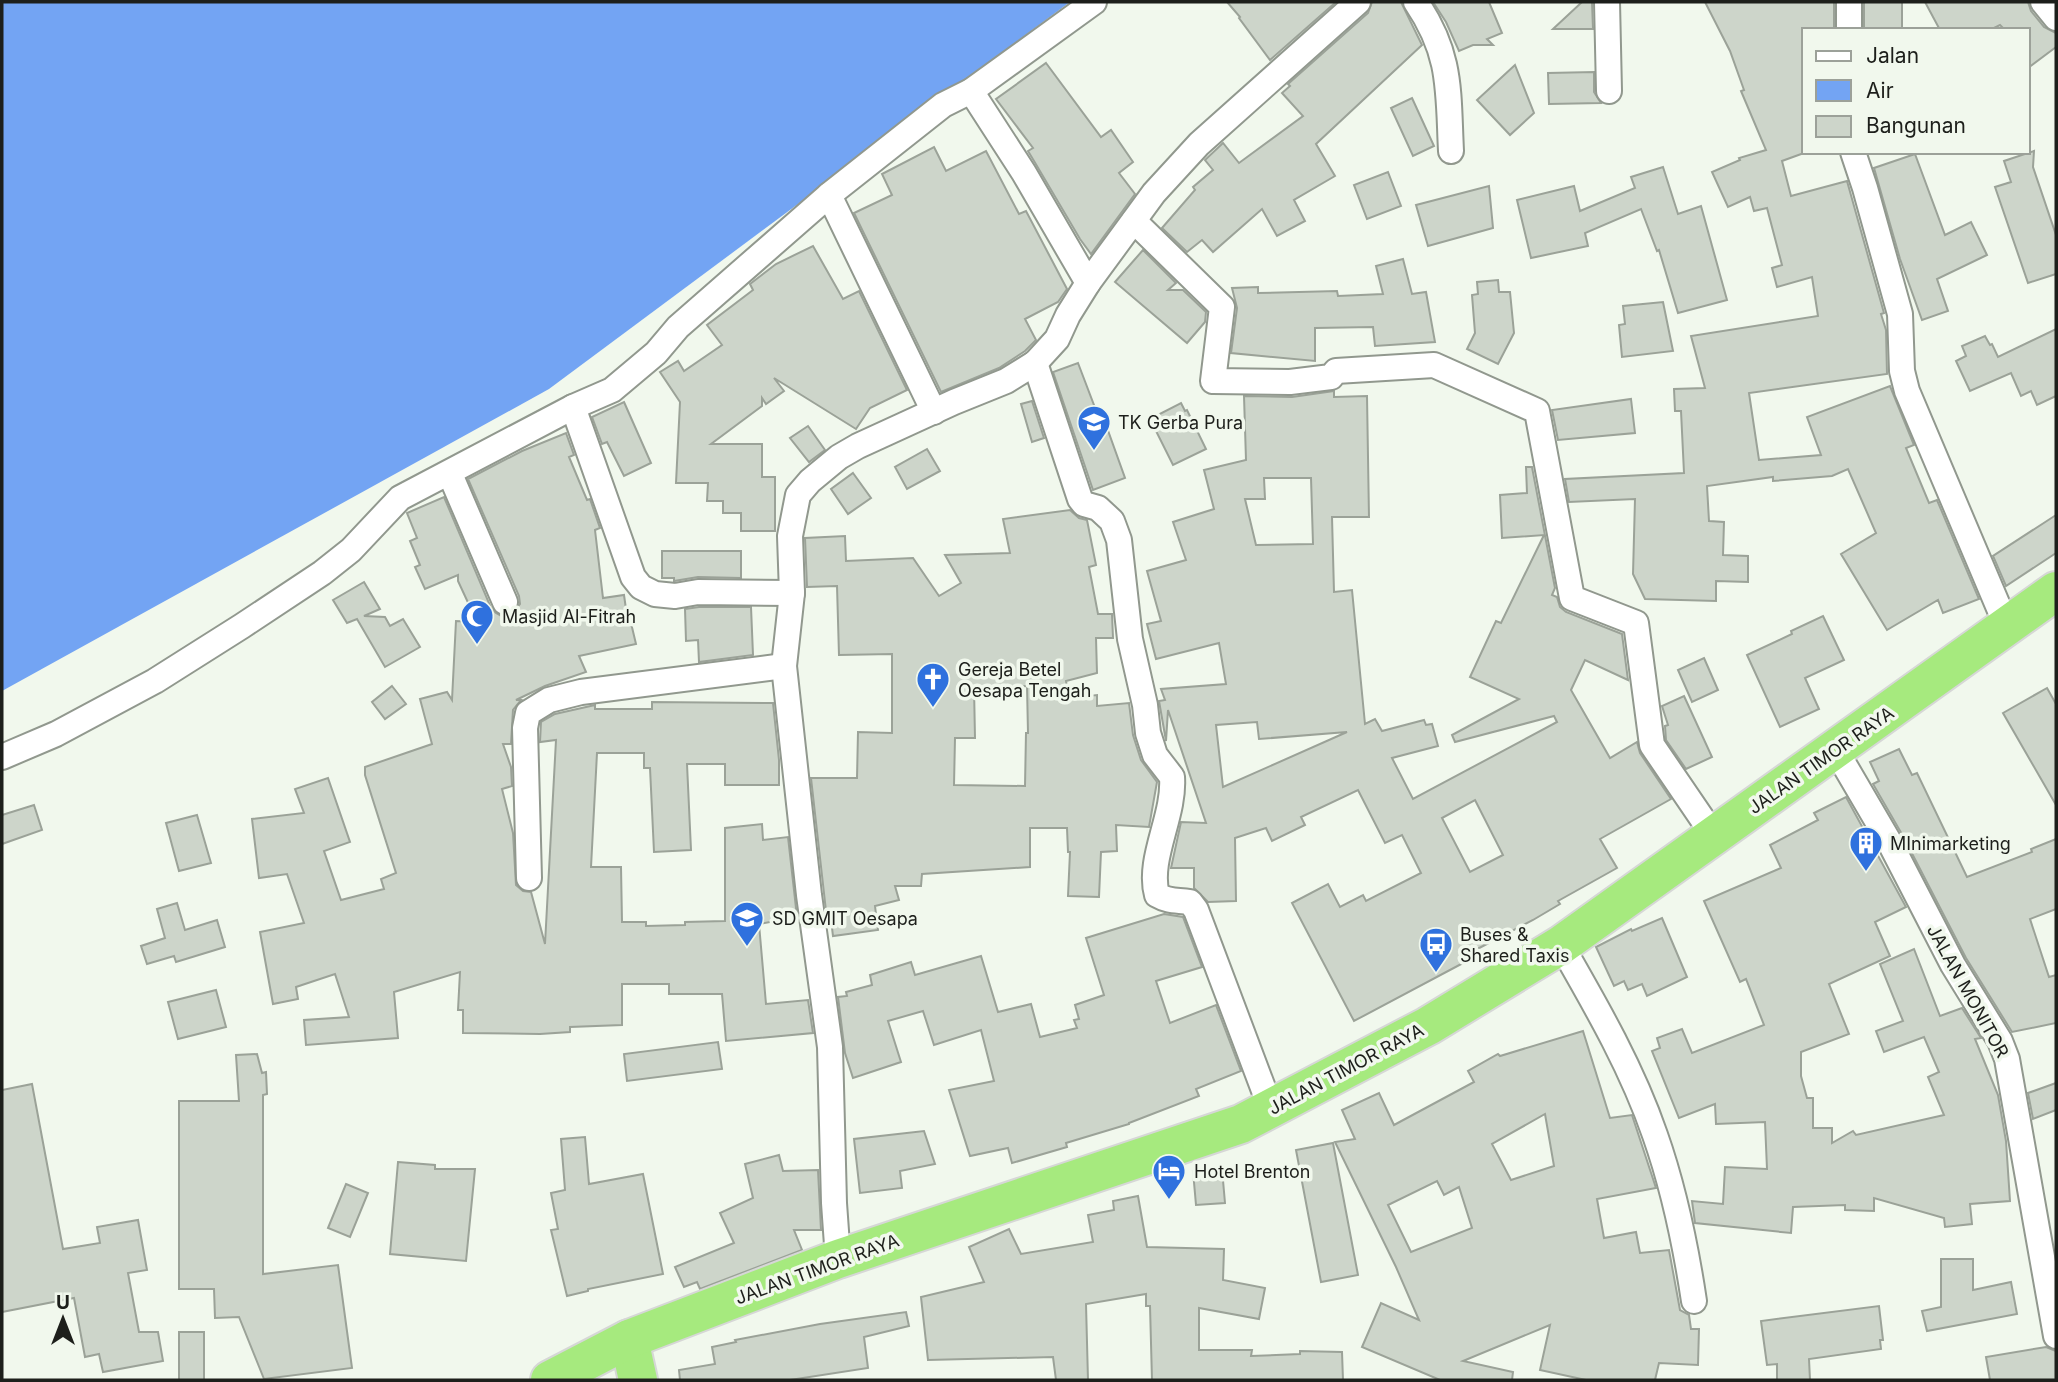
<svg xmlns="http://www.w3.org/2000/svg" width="2058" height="1382" font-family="Inter,sans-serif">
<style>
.water{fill:#73a4f3}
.building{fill:#cdd5ca;stroke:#9ba298;stroke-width:2;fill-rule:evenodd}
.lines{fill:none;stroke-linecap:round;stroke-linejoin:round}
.street-casing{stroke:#91988e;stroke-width:28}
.highway-casing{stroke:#d6d7d6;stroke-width:42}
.street{stroke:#fff;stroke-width:24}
.highway{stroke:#a6ea7e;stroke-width:38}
.labels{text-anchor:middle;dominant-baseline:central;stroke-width:7;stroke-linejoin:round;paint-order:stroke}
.poi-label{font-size:18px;fill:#1d1f1b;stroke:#f1f8ed;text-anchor:start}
.street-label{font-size:18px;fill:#1d1f1b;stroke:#f1f8ed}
</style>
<rect width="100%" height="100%" fill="#f1f8ed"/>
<path class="water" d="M2 2H1070L549 389 2 691Z"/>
<g class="building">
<path d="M1227 2H1336L1270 60 1239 18 1240 17Z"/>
<path d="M1372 2H1401L1422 45 1316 144 1335 176 1294 200 1305 221 1277 236 1262 209 1213 252 1202 240 1187 252 1162 228 1195 190 1193 187 1213 170 1205 160 1223 143 1239 163 1303 116 1282 93 1290 86 1288 84 1368 13Z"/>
<path d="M1433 2H1489L1502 33 1487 39 1493 45H1473L1459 51 1446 22Z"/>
<path d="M1582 2H1592L1593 29H1553Z"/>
<path d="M1705 2H1834V30H1804V153L1782 161 1791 196 1847 181 1884 313 1881 314 1886 330 1887 374 1749 393 1759 460 1821 455 1807 417 1890 386 1914 445 1906 448 1929 503 1937 500 1979 599 1943 613 1938 600 1887 630 1841 554 1876 533 1848 469 1832 476 1773 481V477L1707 486 1709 521 1724 522 1723 555 1748 556V582L1716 581V601L1645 599 1633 574 1635 499 1569 502 1565 479 1684 473 1681 411H1675L1674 389 1705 388 1691 336 1818 316 1812 277 1777 287 1772 268 1782 265 1767 208 1754 211 1750 197 1728 207 1712 172 1740 160 1739 158 1766 150 1741 91 1744 90 1730 51Z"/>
<rect x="1864" y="2" width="38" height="28"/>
<path d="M1925 2H2028L2031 11 2044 27 2056 33V47L2028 68V30H2005L2000 25 1990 30H1940Z"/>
<path d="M1046 63 1101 137 1111 130 1133 162 1119 173 1135 194 1091 254 1080 239 1034 161 1028 151 1033 148 996 99Z"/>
<path d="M1515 65 1534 113 1510 135 1477 100Z"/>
<path d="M1594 72V92L1601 103 1549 104 1548 73Z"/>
<path d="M1412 98 1434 146 1413 156 1391 108Z"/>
<path d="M934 147 946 171 986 151 1019 214 1026 211 1067 289 1058 302 1025 319 1036 340 1025 351 999 368 941 392 854 213 892 195 882 174Z"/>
<path d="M2034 151 2033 167 2056 235V274L2028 283 1995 187 2011 182 2004 161Z"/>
<path d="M1915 154 1945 235 1971 222 1987 255 1937 279 1948 311 1922 320 1900 259 1874 168Z"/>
<path d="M1663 167 1678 214 1701 206 1727 300 1678 313 1659 250 1657 251 1641 209 1585 233 1588 246 1531 258 1517 200 1574 186 1580 211 1635 188 1631 177Z"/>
<path d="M1388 172 1401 206 1367 219 1354 185Z"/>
<path d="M1489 186 1493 228 1428 246 1416 205Z"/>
<path d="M813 246 843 299 859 291 907 390 870 408 856 429 774 378 784 391 766 404 762 398V406L711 444H762V477H775V531H741V513H723V501H707L708 483H676L680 402 660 372 678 361 684 371 722 345 707 325 753 290 750 284 776 264Z"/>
<path d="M1143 250 1176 283 1168 290H1183L1206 312 1205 322 1187 343 1115 282Z"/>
<path d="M1403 259 1412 294 1426 292 1435 342 1375 346 1373 327 1315 328V361L1231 353 1237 308 1232 288 1258 287V293L1337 291 1338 296 1383 294 1376 266Z"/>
<path d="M1498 280 1499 292H1510L1514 333 1498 364 1467 349 1475 333 1472 295 1478 294 1477 282Z"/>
<path d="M1663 302 1673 351 1622 357 1619 325 1625 324 1623 306Z"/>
<path d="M2056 329V396L2037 405 2031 391 2021 396 2011 373 1970 391 1956 361 1966 356 1962 346 1985 336 1990 345 1992 344 1998 357Z"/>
<path d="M1078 363 1102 426 1106 425 1125 478 1093 490 1053 372Z"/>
<path d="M1334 391V397L1367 396 1369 517H1332L1334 592 1352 590 1365 724 1375 719 1382 731 1424 720 1426 725 1432 724 1438 746 1392 758 1413 799 1557 722 1554 716 1455 742 1452 735 1519 699 1470 677 1496 621 1501 623 1544 535 1502 538 1500 495 1527 493 1526 467H1532L1555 588 1552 595 1557 597 1560 607 1566 612 1622 634 1628 680 1585 660 1571 690 1610 758 1637 742 1640 753 1671 799 1600 839 1617 868 1558 901 1560 904 1533 920 1462 957 1465 962 1354 1021 1292 903 1328 884 1340 907 1363 895 1366 901 1421 873 1402 835 1385 843 1358 790 1301 817 1305 825 1272 841 1266 828 1235 838 1236 901 1208 902 1194 888V868H1171L1181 822 1206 823 1168 710 1166 741 1159 701 1165 700 1161 689 1226 684 1219 643 1156 659 1147 624 1161 621 1147 571 1186 560 1173 522 1214 509 1204 470 1246 460 1244 396 1292 397ZM1264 478H1311L1313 544 1256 545 1245 499H1265ZM1257 722 1259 739 1347 732 1223 787 1216 725ZM1475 800 1503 855 1470 872 1442 818Z"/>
<path d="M1631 399 1635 433 1558 440 1552 410Z"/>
<path d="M1032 401 1044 438 1032 442 1021 404Z"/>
<path d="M624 402 651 463 624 476 607 442 602 444 592 417Z"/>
<path d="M1181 403 1185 411 1187 410 1206 449 1173 465 1150 419Z"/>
<path d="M808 426 825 450 809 462 790 438Z"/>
<path d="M566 433 574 455 569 457 587 500 590 499 600 528 595 530 603 598 624 595 628 623H631L636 644 579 656 586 672 545 686 516 700H521L513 710 511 744H503L511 767 512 786 502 789 513 833 516 885 523 891 531 892 545 944 556 740 540 742 541 722 555 714 595 705V709H652V702L773 703 779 760V785H725V764H687L691 850 654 852 650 768H644V753H597L591 867H621L622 922H646V926L685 925V922L725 921V828L762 824 763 840 788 837 797 917 759 924 766 1004 808 1000 813 1033 726 1041 722 994H669V984H622V1025L570 1027V1032L540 1034 463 1033V1010H458L460 972 394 992 398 1038 306 1045 304 1020 349 1017 335 974 296 987 298 999 273 1004 260 932 304 923 287 874 259 878 252 819 304 813 295 789 328 778 350 842 324 851 341 900 384 889 381 879 396 873 365 775V767L432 744 420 699 447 692 452 700 456 621 477 622 458 581V575L425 589 415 567 420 565 410 541 417 538 407 513 444 497 491 608 496 613 503 617 511 615 520 604 519 596 468 479 522 451Z"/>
<path d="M927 449 940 471 907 489 895 467Z"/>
<path d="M853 473 871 498 848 514 831 489Z"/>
<path d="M1070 510 1079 518 1087 520 1096 565 1089 567 1098 614H1112L1113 638H1096L1097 673 1066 681 1069 698 1097 695V706L1129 703 1133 735 1141 760 1157 782 1149 827 1116 825 1117 851 1101 852 1099 897 1068 896 1070 852H1068L1067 828H1030V867L922 874 921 886H895L899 900 875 906 878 930 833 936 830 911H826L811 778H857L858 732 892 733V654L839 655 837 586 807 587 805 538 845 536 846 561 913 558 939 596 961 583 945 555 1010 553 1003 519ZM1027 686 1028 733H1026L1025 786 954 785 955 738H975L974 687Z"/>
<path d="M2056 515V553L2006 586 1993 556Z"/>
<path d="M662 551H741V578L698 577 674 581V578H662Z"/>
<path d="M364 582 380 609 364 616 385 617 390 626 403 619 420 647 385 667 357 619 347 623 333 600Z"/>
<path d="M699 607H751L753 655 699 662 698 640 686 641 685 609Z"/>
<path d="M1823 616 1844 660 1805 678 1819 709 1780 727 1747 655 1792 634 1791 631Z"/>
<path d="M1704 658 1718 690 1692 702 1678 670Z"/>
<path d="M392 686 406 704 385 719 372 702Z"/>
<path d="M2047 688 2056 704V805L2003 713Z"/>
<path d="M1684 696 1712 757 1686 769 1666 740 1665 726 1668 725 1662 706Z"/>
<path d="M1899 749 1912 775 1917 773 1967 877 2032 852 2031 849 2056 839V909L2030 919 2049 977 2056 975V1023L2012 1032 1966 958 1903 836 1873 784 1879 781 1870 762Z"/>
<path d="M1846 797 1906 907 1875 922 1890 956 1829 984 1849 1034 1801 1052V1076L1807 1098H1813V1128H1832V1143L1853 1131 1856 1135 1944 1115 1928 1077 1939 1072 1924 1037 1884 1052 1876 1031 1903 1021 1880 964 1914 949 1940 1016 1962 1008 1981 1038 1975 1039 1998 1095 2006 1141 2010 1201 1970 1204 1972 1224 1945 1227 1944 1218 1874 1198V1211L1845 1210V1205L1793 1207 1791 1233 1695 1223 1692 1201 1723 1204 1725 1167 1767 1169 1765 1122 1716 1124 1715 1104 1679 1118 1652 1051 1660 1048 1657 1038 1682 1029 1692 1053 1764 1025 1746 979 1740 982 1704 901 1781 868 1770 845 1818 820 1814 813Z"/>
<path d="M34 805 42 830 2 844V815Z"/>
<path d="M197 815 211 863 179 871 166 823Z"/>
<path d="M177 903 185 930 217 920 225 947 176 962 174 956 147 964 141 946 165 938 157 909Z"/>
<path d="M1164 914 1183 917 1202 967 1156 981 1170 1023 1216 1005 1241 1071 1196 1089 1199 1096 1129 1123V1124L1066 1143 1067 1147 1012 1163 1008 1148 970 1156 949 1090 994 1081 981 1030 934 1045 923 1011 888 1021 901 1062 853 1078 845 1053 838 997 847 996 846 992 872 985 870 975 911 962 915 975 981 956 998 1012 1031 1004 1040 1037 1077 1028 1074 1020 1079 1019 1075 1005 1104 995 1086 938Z"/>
<path d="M1662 918 1687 977 1647 996 1642 984 1628 990 1624 981 1614 986 1596 947 1631 929 1632 931Z"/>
<path d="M216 990 226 1027 178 1039 168 1002Z"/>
<path d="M1583 1031 1610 1118 1632 1115 1656 1188 1597 1199 1604 1238 1636 1232 1640 1253 1669 1250 1680 1310 1689 1315 1691 1329H1699L1698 1365 1659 1363 1655 1380H1586L1540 1370 1550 1325 1463 1361 1513 1372 1512 1380H1440L1362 1347 1381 1303 1419 1320 1396 1267 1335 1142 1355 1139 1342 1110 1379 1093 1394 1125 1474 1082 1468 1071 1498 1054 1500 1056ZM1545 1114 1554 1166 1511 1180 1492 1144ZM1437 1181 1444 1195 1459 1187 1472 1228 1411 1252 1388 1205Z"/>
<path d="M718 1042 722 1069 627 1081 624 1054Z"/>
<path d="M257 1054 262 1073 266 1072 267 1094 263 1095V1274L338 1265 352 1368 264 1379 239 1317 215 1318 214 1289H179V1101H239L236 1055Z"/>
<path d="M2056 1083V1110L2033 1119 2028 1093Z"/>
<path d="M32 1084 63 1249 100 1243 97 1227 138 1220 147 1270 128 1273 139 1332H158L163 1361 103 1372 99 1354 85 1357 74 1298 2 1312V1090Z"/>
<path d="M924 1131 935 1164 900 1171 902 1188 860 1193 854 1139Z"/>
<path d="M585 1137 589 1184 643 1174 663 1274 588 1289V1291L567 1296 551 1230 558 1229 551 1193 565 1190 561 1139Z"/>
<path d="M1333 1143 1358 1275 1321 1282 1296 1150Z"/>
<path d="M779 1155 783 1171 818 1170 821 1230H794L802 1250 700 1289 697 1282 684 1287 675 1267 734 1243 720 1213 753 1198 745 1164Z"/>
<path d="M398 1162 435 1165V1169H475L466 1261 390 1254Z"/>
<path d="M1222 1169 1225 1203 1196 1205 1193 1171Z"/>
<path d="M346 1184 368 1193 350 1237 328 1228Z"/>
<path d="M1138 1196 1147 1247 1224 1249 1223 1280 1265 1288 1259 1319 1199 1308V1350H1252L1251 1356 1300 1354V1351L1342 1352 1343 1380H1152L1150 1306H1146V1294L1086 1304 1088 1380H1056L1053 1357 928 1360 921 1297 984 1282 969 1247 1009 1229 1021 1254 1093 1242 1088 1215 1114 1210 1113 1201Z"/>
<path d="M1941 1259H1973V1290L2011 1282 2017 1314 1927 1331 1922 1311 1941 1307Z"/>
<path d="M1879 1306 1883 1340H1880L1881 1349 1809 1359 1810 1380H1777V1364L1767 1365 1761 1321Z"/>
<path d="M906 1312 909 1326 864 1337 868 1368 790 1380H680L679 1370 715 1364 712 1347 736 1342 735 1340 820 1324Z"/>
<rect x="179" y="1332" width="25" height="48"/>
<path d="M2046 1347 2056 1351V1380H1990L1986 1357Z"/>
</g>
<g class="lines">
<defs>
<g id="street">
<path d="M1416 2C1452 55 1448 91 1451 151"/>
<path d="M1607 2 1609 91"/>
<path d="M2043 2 2056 18"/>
<path d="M1849 30V2"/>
<path d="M971 91 1024 173 1088 283"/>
<path d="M1853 152 1865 188 1900 314 1902 371 1907 391 2007 627"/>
<path d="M829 195 934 412"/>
<path d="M1134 221 1222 307 1213 381 1290 382 1331 377 1336 371 1434 365 1537 411 1572 598 1636 623 1652 745 1714 836"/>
<path d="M1035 363 1080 499 1084 504 1098 508 1112 521 1119 540 1130 639 1145 705 1148 733 1155 755 1172 777C1175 816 1147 859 1157 895 1169 902 1177 900 1190 902L1196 910 1271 1109"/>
<path d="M573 407 633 577 641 587 655 594 675 596 698 592 792 593"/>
<path d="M450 474 505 602"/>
<path d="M1835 749 1890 843 1953 965 2000 1041 2007 1059 2056 1336"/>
<path d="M2 757 56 734 155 681 242 626 322 573 351 550 400 498 573 407 612 390 656 353 678 327 829 195 943 105 971 91 1094 2"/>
<path d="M529 878 525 728 528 713 549 700 581 692 784 666"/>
<path d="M1561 945C1596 1006 1632 1068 1655 1135 1673 1186 1686 1248 1694 1301"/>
<path d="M838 1259 834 1203 830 1047 809 895 784 666 792 593 790 536 798 495 810 481 839 457 858 446 954 402 1006 381 1035 363 1057 339 1068 315 1088 283 1154 193 1199 144 1358 2"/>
</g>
<g id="highway">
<path d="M629 1339 638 1380"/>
<path d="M550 1380 629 1339 838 1259 1241 1124 1428 1026 1561 945 2056 591"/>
</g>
</defs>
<use href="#street" class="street-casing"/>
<use href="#highway" class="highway-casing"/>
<use href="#street" class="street"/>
<use href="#highway" class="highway"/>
</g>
<defs>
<symbol id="school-pin" viewBox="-11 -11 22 30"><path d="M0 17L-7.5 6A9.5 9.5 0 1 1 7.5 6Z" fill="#2f71de" stroke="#f1f8ed"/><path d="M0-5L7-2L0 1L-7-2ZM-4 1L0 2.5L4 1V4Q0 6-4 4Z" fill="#fff"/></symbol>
<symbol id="mosque-pin" viewBox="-11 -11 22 30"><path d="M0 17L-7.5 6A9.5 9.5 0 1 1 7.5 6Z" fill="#2f71de" stroke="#f1f8ed"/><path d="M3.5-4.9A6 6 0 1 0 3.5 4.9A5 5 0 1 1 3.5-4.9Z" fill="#fff"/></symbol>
<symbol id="church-pin" viewBox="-11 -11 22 30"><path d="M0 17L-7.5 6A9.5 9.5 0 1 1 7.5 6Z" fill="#2f71de" stroke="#f1f8ed"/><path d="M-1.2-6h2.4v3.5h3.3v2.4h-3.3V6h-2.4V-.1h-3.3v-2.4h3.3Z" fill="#fff"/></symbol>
<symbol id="building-pin" viewBox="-11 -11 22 30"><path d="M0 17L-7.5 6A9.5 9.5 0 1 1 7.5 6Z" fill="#2f71de" stroke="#f1f8ed"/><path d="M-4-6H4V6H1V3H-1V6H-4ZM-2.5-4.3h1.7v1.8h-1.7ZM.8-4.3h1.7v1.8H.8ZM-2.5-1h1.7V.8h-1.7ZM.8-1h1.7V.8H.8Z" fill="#fff"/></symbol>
<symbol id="bus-pin" viewBox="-11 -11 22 30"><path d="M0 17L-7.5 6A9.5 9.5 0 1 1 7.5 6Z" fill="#2f71de" stroke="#f1f8ed"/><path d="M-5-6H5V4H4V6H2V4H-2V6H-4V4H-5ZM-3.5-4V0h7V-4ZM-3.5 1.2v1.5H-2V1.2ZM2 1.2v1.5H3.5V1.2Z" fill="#fff"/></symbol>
<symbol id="hotel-pin" viewBox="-11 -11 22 30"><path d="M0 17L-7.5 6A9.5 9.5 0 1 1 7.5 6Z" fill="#2f71de" stroke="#f1f8ed"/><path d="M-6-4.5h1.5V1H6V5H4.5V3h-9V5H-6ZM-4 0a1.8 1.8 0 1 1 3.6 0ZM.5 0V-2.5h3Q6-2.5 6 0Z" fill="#fff"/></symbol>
</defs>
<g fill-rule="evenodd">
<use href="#school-pin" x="1075" y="403" width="38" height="52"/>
<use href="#mosque-pin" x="458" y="597" width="38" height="52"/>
<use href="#church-pin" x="914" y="660" width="38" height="52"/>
<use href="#building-pin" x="1847" y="824" width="38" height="52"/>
<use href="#school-pin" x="728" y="899" width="38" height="52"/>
<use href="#bus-pin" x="1417" y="925" width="38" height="52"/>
<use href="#hotel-pin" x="1150" y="1152" width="38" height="52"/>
</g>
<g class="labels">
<g class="poi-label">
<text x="1118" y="422">TK Gerba Pura</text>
<text x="502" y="616">Masjid Al-Fitrah</text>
<text x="958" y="669">Gereja Betel<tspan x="958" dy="21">Oesapa Tengah</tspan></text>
<text x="1890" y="843">MInimarketing</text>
<text x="772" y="918">SD GMIT Oesapa</text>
<text x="1460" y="934">Buses &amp;<tspan x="1460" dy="21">Shared Taxis</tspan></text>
<text x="1194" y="1171">Hotel Brenton</text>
</g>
<g class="street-label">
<text transform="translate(1821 760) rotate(-35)">JALAN TIMOR RAYA</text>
<text transform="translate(1968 991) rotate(61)">JALAN MONITOR</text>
<text transform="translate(1346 1069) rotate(-28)">JALAN TIMOR RAYA</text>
<text transform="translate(817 1269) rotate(-20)">JALAN TIMOR RAYA</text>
</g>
</g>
<rect width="2058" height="1382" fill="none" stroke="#1d1f1b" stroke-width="7"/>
<rect x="1802" y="28" width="228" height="126" fill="#f1f8ed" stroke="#9ca199" stroke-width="2"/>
<rect x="1816" y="51" width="35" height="10" fill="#ffffff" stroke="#9ca199" stroke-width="2"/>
<text x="1866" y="63" font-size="21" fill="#1d1f1b">Jalan</text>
<rect x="1816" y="80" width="35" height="21" fill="#73a4f3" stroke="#9ca199" stroke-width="2"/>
<text x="1866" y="98" font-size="21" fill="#1d1f1b">Air</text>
<rect x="1816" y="116" width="35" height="21" fill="#cdd5ca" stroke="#9ca199" stroke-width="2"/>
<text x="1866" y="133" font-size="21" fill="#1d1f1b">Bangunan</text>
<g transform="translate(63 1319)" stroke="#f1f8ed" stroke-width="5" paint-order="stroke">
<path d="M0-5L12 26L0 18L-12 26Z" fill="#1d1f1b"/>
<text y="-10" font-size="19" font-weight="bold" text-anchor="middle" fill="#1d1f1b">U</text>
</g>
</svg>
